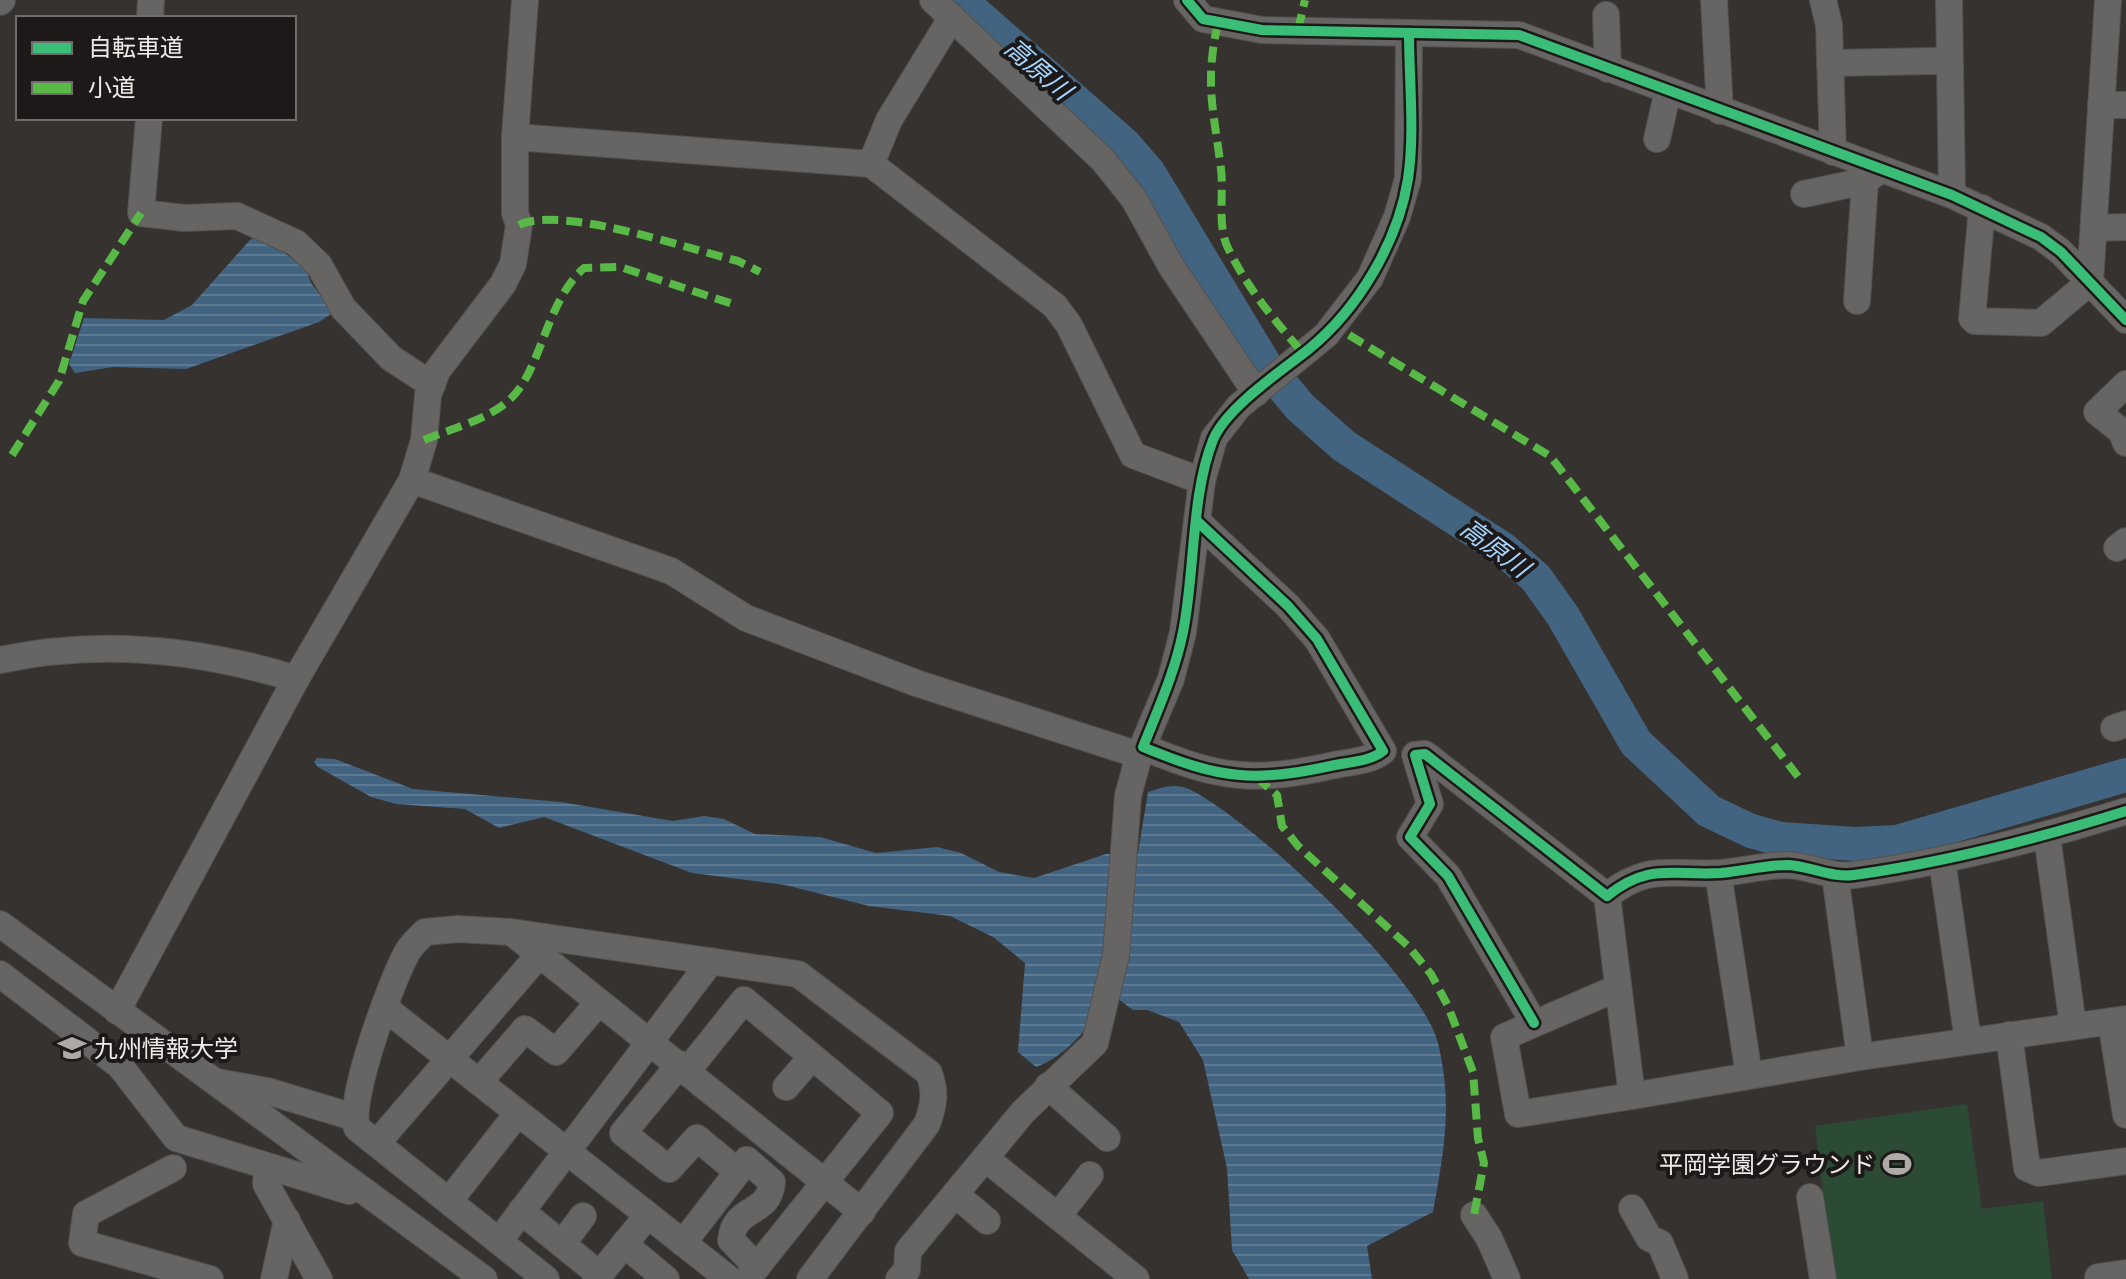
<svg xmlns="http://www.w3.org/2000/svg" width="2126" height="1279" font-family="Helvetica,'Noto Sans JP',sans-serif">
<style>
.pitch{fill:#2b4b35}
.water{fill:url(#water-rules)}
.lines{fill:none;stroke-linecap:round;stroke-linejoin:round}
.river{stroke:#436480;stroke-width:34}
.minor-casing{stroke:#53504d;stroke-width:28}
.minor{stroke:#676564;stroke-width:26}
.quiet{stroke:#58b947;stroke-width:8;stroke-dasharray:16 8;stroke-linecap:butt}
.cycleway-casing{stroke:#1c1918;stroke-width:15}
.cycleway{stroke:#3abd76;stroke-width:10}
.labels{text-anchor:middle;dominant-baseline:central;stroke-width:8;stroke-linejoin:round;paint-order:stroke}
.poi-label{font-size:24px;fill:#eeeae7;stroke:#1c1918;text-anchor:start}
.water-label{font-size:26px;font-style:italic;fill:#a4d4fd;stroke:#1c1918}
</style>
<defs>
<pattern id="water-rules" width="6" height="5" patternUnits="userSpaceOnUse" patternTransform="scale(2)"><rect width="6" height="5" fill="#436480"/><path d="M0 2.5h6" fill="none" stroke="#5e7a92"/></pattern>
</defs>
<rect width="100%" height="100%" fill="#35322f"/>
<path class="pitch" d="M1967 1104 1982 1209 2043 1201 2052 1279H1833L1815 1126Z"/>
<g class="water">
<path d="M259 234 306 269 311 283 334 312 319 322 186 369 113 367 75 373 69 364 84 318 164 320 192 305 249 241Z"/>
<path d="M317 758 335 759 413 789 561 802 673 821 704 816 724 819 755 834 820 837 876 853 937 847 961 853 999 872 1034 878 1106 854 1138 853 1148 792C1162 787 1175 783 1189 789 1251 819 1422 978 1438 1043 1453 1106 1444 1150 1433 1212L1367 1246 1372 1279H1249L1232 1250 1227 1168 1203 1060 1179 1022 1147 1010H1133L1114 996C1088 1023 1072 1054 1036 1067L1018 1052 1025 963 993 937 950 916 869 906 785 885 692 873 544 817 499 828 465 809 396 804 371 797 318 767 314 762Z"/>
</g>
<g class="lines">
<path class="river" d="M960 0 1125 145 1149 173 1265 365 1300 407 1344 446 1503 549 1536 578 1563 616 1636 743 1709 811 1751 831 1780 839 1855 844 1897 842 2126 775"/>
<defs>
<g id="minor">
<path d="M933 0 1103 160 1134 199 1171 266 1256 393"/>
<path d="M1187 0 1203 19 1262 30 1519 35 1952 195 2041 237 2061 252 2126 320"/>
<path d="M1714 0 1720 111"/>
<path d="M1823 0 1829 25 1833 152"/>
<path d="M1949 0 1952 195"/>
<path d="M0 2 2 0"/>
<path d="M1606 15 1608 69"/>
<path d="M150 18 151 0"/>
<path d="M1830 63 1934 61"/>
<path d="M2101 105H2126"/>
<path d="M149 118 141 213 184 218 237 216 296 243 319 265 343 308 391 358 432 385"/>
<path d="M515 137 871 164 1055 306 1069 325 1133 455 1202 481"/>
<path d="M1657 139 1668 91"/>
<path d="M871 164 889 120 952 17"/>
<path d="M1804 194 1865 181 1876 173"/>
<path d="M1982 208 1972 318 1975 321 2041 323 2090 282 2108 0"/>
<path d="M2094 228 2126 227"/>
<path d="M1857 301 1865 181"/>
<path d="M2126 384 2097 412 2121 431 2126 443"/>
<path d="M412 480 424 440 428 395 437 371 503 284 513 264 519 225 515 213V137L525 0"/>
<path d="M2117 548 2126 541"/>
<path d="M0 660C98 639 200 649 296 679"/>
<path d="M2114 728 2126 724"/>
<path d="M1143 747C1220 779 1253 783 1335 765 1350 762 1371 761 1383 751L1317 639 1288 606 1198 522"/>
<path d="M2047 836 2073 1026"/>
<path d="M1942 860 1968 1041"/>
<path d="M1718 873 1749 1075"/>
<path d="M1835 875 1860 1057"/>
<path d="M1607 896 1632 1096 1860 1057 2126 1019"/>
<path d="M0 924 484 1279"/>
<path d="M514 934 862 1212"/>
<path d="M0 974 120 1066 176 1138 349 1191"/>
<path d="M1617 988 1504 1037 1518 1114 1632 1096"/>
<path d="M385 1008 729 1279"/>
<path d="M117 1011 296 679 412 480 671 571 746 618 916 683 1139 755"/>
<path d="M2111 1021 2126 1115"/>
<path d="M1534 1023 1448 876 1410 837 1430 804 1415 755 1425 754 1607 896C1649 862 1673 876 1721 873 1743 871 1766 865 1788 865 1810 866 1831 878 1854 875 1947 862 2037 839 2126 811"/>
<path d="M2009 1035 2027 1168 2039 1173 2126 1161"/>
<path d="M680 1064 623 1133 669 1169 697 1138 738 1172"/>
<path d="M688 1070 744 1000 880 1113 747 1279"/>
<path d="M217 1082 267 1091 353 1117"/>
<path d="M479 1082 525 1029 556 1052 599 1002"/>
<path d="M1048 1086 1107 1138"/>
<path d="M786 1087 812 1057"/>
<path d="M377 1143 539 955"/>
<path d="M985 1158 1136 1279"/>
<path d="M747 1160 772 1182C769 1217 735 1204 731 1240L757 1267"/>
<path d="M267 1167 266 1184 319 1279"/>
<path d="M173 1168 86 1214 82 1243 210 1279"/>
<path d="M955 1194 987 1221"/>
<path d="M1810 1197 1823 1279"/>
<path d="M449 1201 518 1113"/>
<path d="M1632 1208 1649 1238 1660 1243 1675 1279"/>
<path d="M521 1211 600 1275"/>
<path d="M1474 1215 1489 1238 1507 1279"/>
<path d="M1058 1216 1090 1175"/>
<path d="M499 1241 711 961"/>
<path d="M683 1243 747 1160"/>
<path d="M562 1244 583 1216"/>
<path d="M624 1244 666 1279"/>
<path d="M2098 1277 2126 1273"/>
<path d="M274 1279 287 1220"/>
<path d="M546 1279 357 1128C347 1101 392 978 408 951 412 944 419 938 425 932L458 929 511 932 798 974 929 1073C936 1092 934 1105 927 1124L810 1279"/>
<path d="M596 1279 648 1215"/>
<path d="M899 1279 907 1270 908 1251 1023 1112 1095 1043 1116 955 1128 796 1139 755 1171 679 1183 632 1202 481 1214 438 1239 406 1326 335 1370 278 1397 217 1408 179 1409 33"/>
</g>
</defs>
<use href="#minor" class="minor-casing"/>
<use href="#minor" class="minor"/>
<g class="quiet">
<path d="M1218 23C1204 84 1214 111 1221 169 1224 194 1217 226 1228 248 1247 288 1275 321 1303 353"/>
<path d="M1298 30 1305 0"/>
<path d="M519 225C561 205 689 249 738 261L760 272"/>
<path d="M1349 335 1550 456 1803 783"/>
<path d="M424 440C450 429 487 420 508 401 541 374 545 302 584 268L620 267 736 305"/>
<path d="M12 455 59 381 83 301 141 213"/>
<path d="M1256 777 1277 795 1282 826 1298 846 1408 946 1431 974 1448 1006 1473 1072 1478 1138 1484 1163 1474 1215"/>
</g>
<defs>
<g id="cycleway">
<path d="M1187 0 1203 19 1262 30 1519 35 1952 195 2041 237 2061 252 2126 320"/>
<path d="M1198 522 1288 606 1317 639 1383 751C1371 761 1350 762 1335 765 1253 783 1220 779 1143 747 1158 709 1175 672 1183 632 1195 573 1191 495 1213 440 1226 408 1281 371 1309 349 1358 309 1398 242 1408 179 1415 132 1409 80 1409 33"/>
<path d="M1534 1023 1448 876 1410 837 1430 804 1415 755 1425 754 1607 896C1649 862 1673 876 1721 873 1743 871 1766 865 1788 865 1810 866 1831 878 1854 875 1947 862 2037 839 2126 811"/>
</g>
</defs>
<use href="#cycleway" class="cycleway-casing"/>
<use href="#cycleway" class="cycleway"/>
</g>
<defs>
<symbol id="school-bare" viewBox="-9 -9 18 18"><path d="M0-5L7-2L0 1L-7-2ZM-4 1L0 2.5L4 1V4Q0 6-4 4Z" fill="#adaaa7" stroke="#1c1918" stroke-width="2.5" paint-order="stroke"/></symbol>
<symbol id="stadium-bare" viewBox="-9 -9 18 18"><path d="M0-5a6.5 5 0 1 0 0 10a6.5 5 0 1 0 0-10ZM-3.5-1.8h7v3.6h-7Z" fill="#adaaa7" stroke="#1c1918" stroke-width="2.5" paint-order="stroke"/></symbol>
</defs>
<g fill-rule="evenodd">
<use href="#school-bare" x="52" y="1028" width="40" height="40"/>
<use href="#stadium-bare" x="1877" y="1144" width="40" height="40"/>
</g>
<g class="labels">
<g class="poi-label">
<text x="94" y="1048">九州情報大学</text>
<text x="1875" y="1164" text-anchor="end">平岡学園グラウンド</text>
</g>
<g class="water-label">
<text transform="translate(1038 69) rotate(41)">高原川</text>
<text transform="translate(1495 548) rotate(37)">高原川</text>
</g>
</g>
<rect x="16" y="16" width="280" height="104" fill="#1c1918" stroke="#706d6b" stroke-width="2"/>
<rect x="32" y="42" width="40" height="12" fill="#3abd76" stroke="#706d6b" stroke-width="2"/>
<text x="88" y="56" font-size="24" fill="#eeeae7">自転車道</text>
<rect x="32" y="82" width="40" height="12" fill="#58b947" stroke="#706d6b" stroke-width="2"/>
<text x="88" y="96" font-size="24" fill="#eeeae7">小道</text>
</svg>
